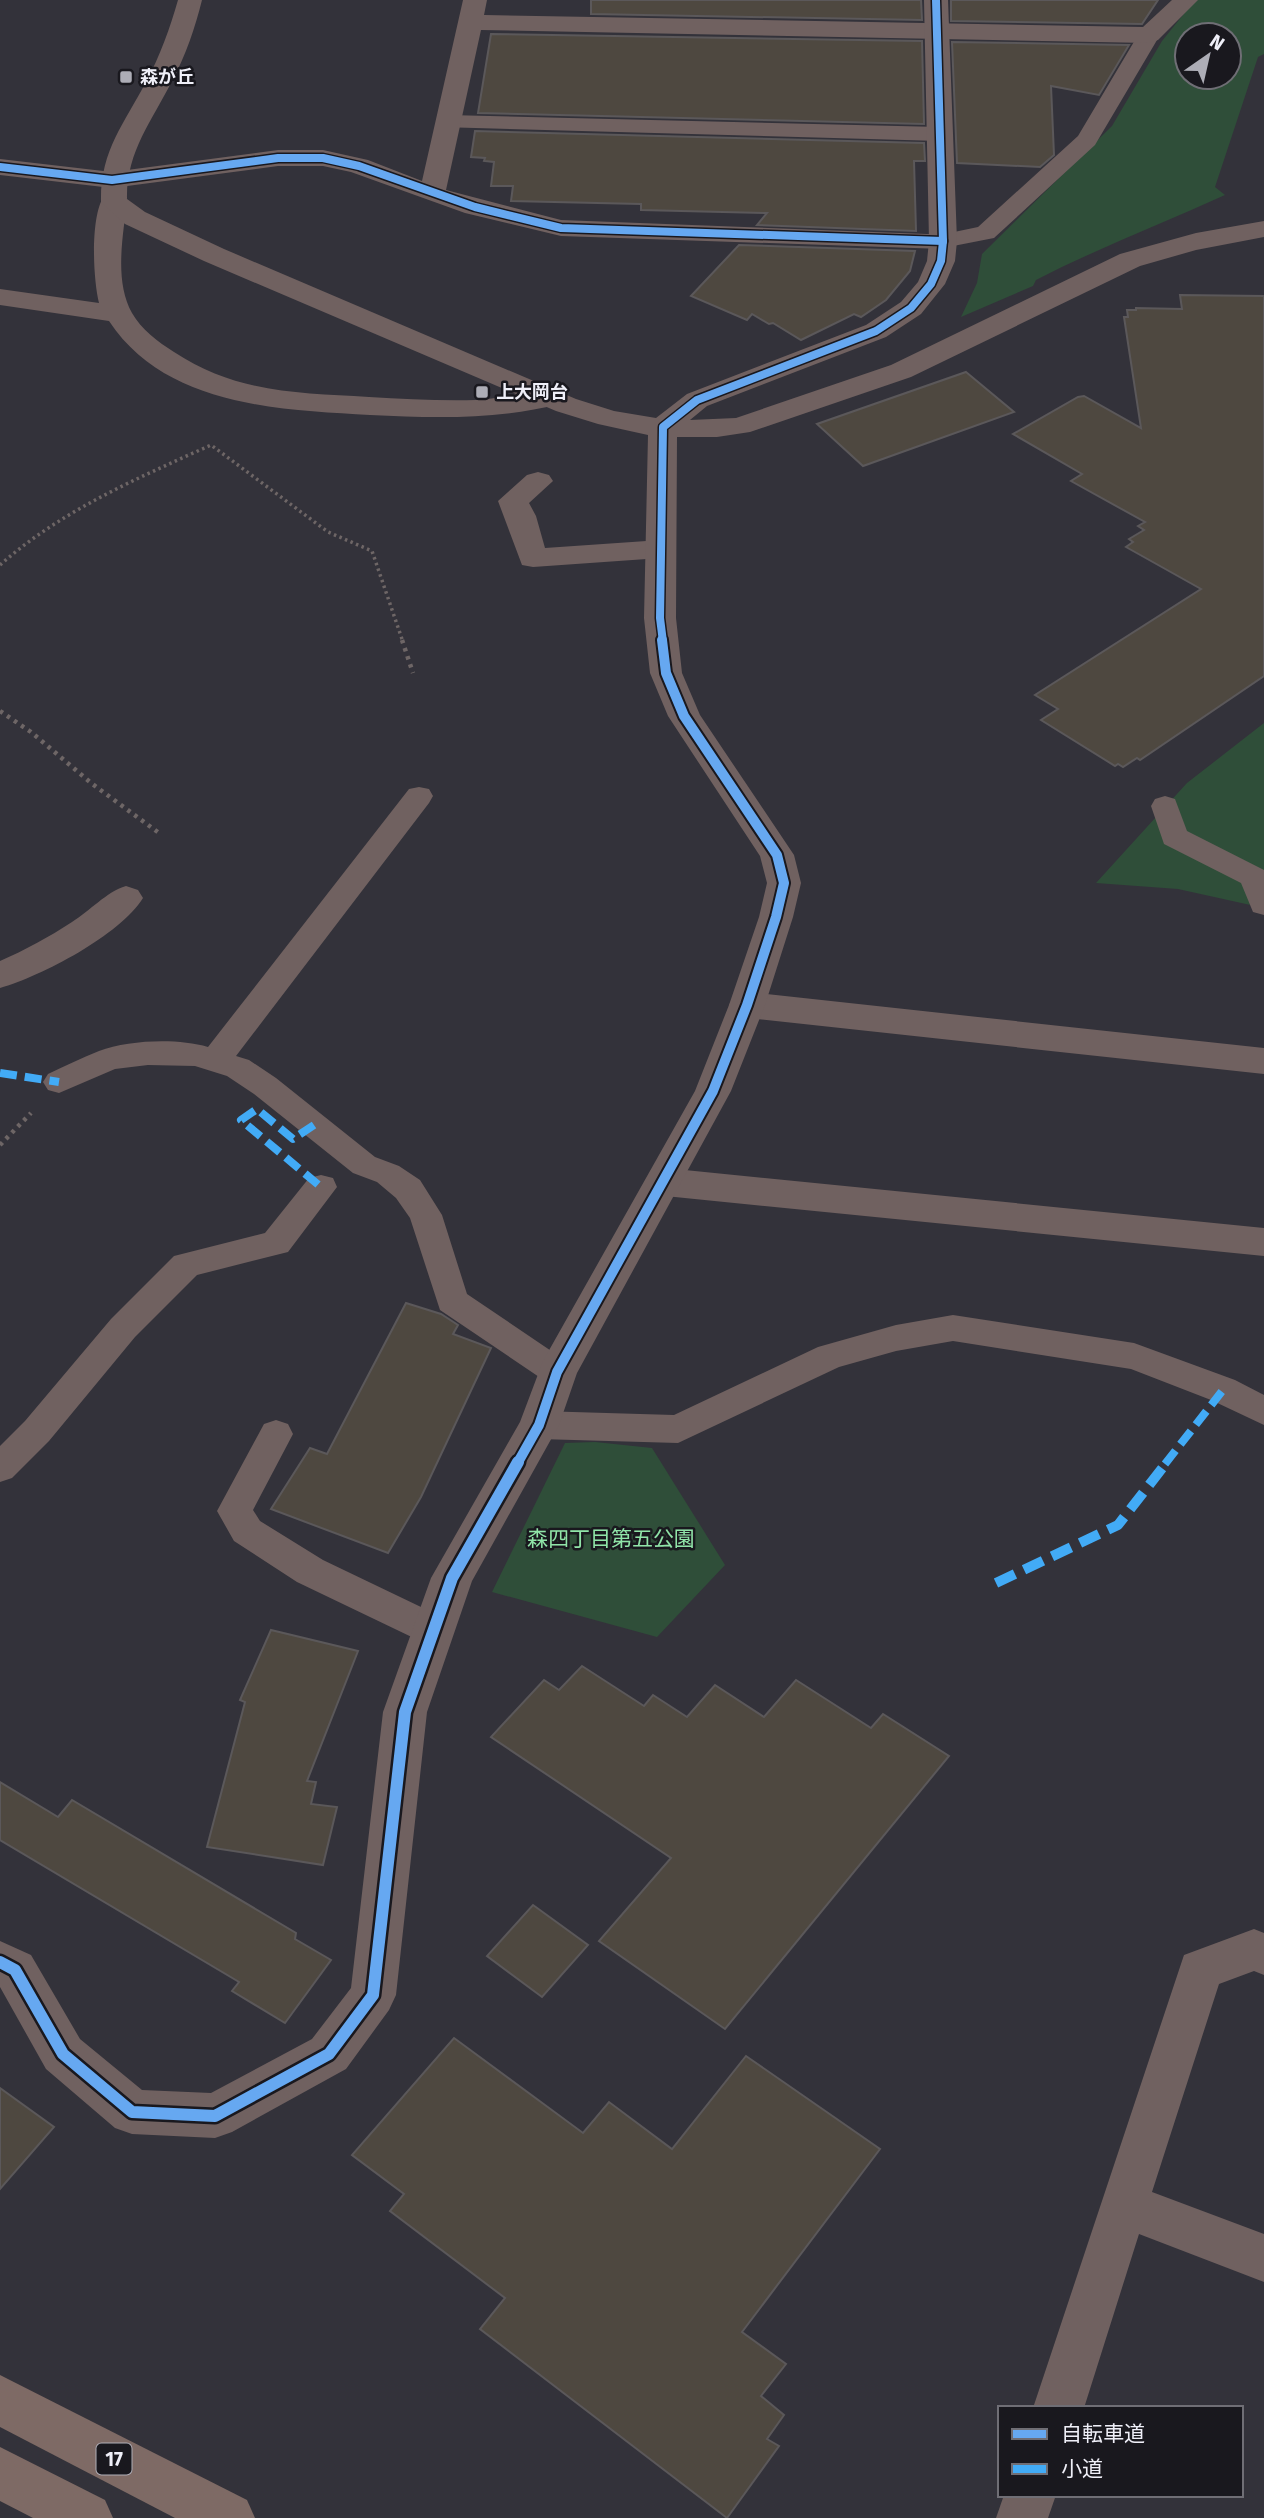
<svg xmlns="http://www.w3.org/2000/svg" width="1264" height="2518" font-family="'Fira Sans','Noto Sans JP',sans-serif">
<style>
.green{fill:#2f4e39;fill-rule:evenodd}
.building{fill:#4e4840;stroke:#5b585a;stroke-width:2}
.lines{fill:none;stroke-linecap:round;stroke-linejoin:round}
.path-far1{stroke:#6e6666;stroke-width:3.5;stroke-dasharray:2.5 3.5;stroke-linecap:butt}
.path{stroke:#6e6666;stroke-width:4.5;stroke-dasharray:3.5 5;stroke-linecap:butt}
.service{fill:#706160;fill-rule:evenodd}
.minor{fill:#706160;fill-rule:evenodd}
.tertiary{fill:#706160;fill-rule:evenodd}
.primary{fill:#7e6a65;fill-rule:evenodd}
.quiet-far1{stroke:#42abf6;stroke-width:8;stroke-dasharray:17 8;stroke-linecap:butt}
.quiet{stroke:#42abf6;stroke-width:10;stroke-dasharray:21 10;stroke-linecap:butt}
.cycleway-far2-casing{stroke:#19181e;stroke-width:11}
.cycleway-far1-casing{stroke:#19181e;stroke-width:14}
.cycleway-casing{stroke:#19181e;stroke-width:17}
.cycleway-far2{stroke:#66a8f1;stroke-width:8}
.cycleway-far1{stroke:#66a8f1;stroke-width:10}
.cycleway{stroke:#66a8f1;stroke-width:12}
.poi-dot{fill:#adadb6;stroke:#19181e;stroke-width:2.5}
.labels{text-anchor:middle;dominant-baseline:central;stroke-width:5;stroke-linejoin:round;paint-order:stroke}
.far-poi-label{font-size:18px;font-weight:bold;fill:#efeff8;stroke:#19181e;text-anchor:start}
.shield{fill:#19181e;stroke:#afaeb7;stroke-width:2}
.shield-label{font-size:19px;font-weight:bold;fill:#efeff8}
.park-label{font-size:21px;fill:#90e4a8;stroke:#19181e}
</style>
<rect width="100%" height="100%" fill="#33323a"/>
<g class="green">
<path d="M1195 0H1264V54L1258 57 1215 187 1225 195C1162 224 1098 248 1036 280L1033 286 961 317 977 283 982 254 1112 126 1162 41ZM1187 35H1229V77H1187Z"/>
<path d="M1264 723V908L1178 889 1096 883 1187 783Z"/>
<path d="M595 1442 652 1448 725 1565 657 1637 492 1592 565 1443Z"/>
</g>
<g class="building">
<path d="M591 0H921L922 20 591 14Z"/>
<path d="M951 0H1158L1142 24 951 21Z"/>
<path d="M491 34 922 41 924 124 478 113Z"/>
<path d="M952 42 1129 45 1099 95 1051 86 1054 155 1040 167 957 163Z"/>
<path d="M475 131 924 143 925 161H914L916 231 757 225 767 213 641 210V204L511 201 513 186H491L494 162 484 161 485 158 471 157Z"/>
<path d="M739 245 915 251 910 271 886 300 861 317 854 314 801 340 773 323 769 324 752 314 747 320 691 296Z"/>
<path d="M1180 295 1264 296V676L1140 760 1137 758 1123 767 1118 764 1115 766 1041 720 1058 709 1035 695 1201 589 1126 547 1133 542 1129 539 1144 530 1138 526 1145 522 1071 481 1082 474 1013 434 1078 397 1084 396 1141 428 1124 317H1128L1127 310H1136V308L1182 309Z"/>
<path d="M966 372 1014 412 863 466 817 424Z"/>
<path d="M406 1303 441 1314 458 1325 453 1334 491 1348 421 1497 388 1553 271 1509 310 1448 327 1454Z"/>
<path d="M271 1630 358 1651 307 1781 316 1782 311 1804 337 1807 323 1865 207 1847 245 1702 240 1700Z"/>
<path d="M582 1666 644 1706 653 1695 687 1717 715 1685 764 1717 796 1680 871 1728 883 1714 949 1756 725 2029 599 1941 671 1858 491 1737 544 1680 559 1690Z"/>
<path d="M0 1782 58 1817 72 1800 296 1933 295 1939 331 1960 285 2023 232 1991 239 1982 0 1840Z"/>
<path d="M533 1905 588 1945 542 1997 487 1956Z"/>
<path d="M454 2038 583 2133 609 2102 672 2149 746 2056 880 2149 742 2332 786 2364 761 2396 784 2415 767 2439 779 2446 727 2518 480 2329 505 2298 390 2211 404 2194 352 2155Z"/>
<path d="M0 2088 54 2127 0 2189Z"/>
</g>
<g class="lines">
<path class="path-far1" d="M0 565C62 510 136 479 211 445L328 532 372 551 403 642"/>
<g class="path">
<path d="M402 640 413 673"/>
<path d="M0 711 31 732 91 783 159 833"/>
<path d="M0 1145 31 1113"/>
</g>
<g class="service">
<path d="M1149 28 1157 30 1160 35 1095 145 994 238 943 248 935 246 931 241 935 236 978 227 1078 136 1138 35 1141 30Z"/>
<path d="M448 115 940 127 948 129 951 134 948 139 940 141 440 127 437 122 440 117Z"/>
<path d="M419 787 429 789 433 796 429 803 236 1056 249 1060 276 1078 375 1157 399 1166 420 1180 442 1215 467 1294 569 1363 574 1372 569 1381 557 1385 545 1381 440 1310 410 1218 396 1198 377 1182 353 1173 254 1094 227 1076 195 1066 148 1065 115 1069 59 1093 48 1090 43 1082 48 1074C65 1066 81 1058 99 1051 129 1040 177 1038 208 1047L409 789Z"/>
<path d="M1165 796 1175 799 1187 831 1264 870V915L1253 912 1241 883 1164 844 1151 806 1155 799Z"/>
<path d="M321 1175 333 1178 337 1187 288 1252 197 1275 135 1337 49 1441 12 1478 0 1482V1446L25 1421 111 1319 174 1256 265 1233 309 1178Z"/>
<path d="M953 1315 1134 1343 1235 1380 1264 1395V1425L1211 1400 1131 1369 953 1341 896 1351 839 1367 678 1443 539 1439 527 1435 522 1425 527 1415 539 1411 674 1415 818 1347 896 1325Z"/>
<path d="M276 1420 288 1424 293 1434 253 1510 260 1521 323 1560 446 1619 451 1630 446 1641 433 1645 420 1641 297 1582 234 1541 217 1511 264 1424Z"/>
</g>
<g class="minor">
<path d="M463 0H487L484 15 1143 27 1172 0H1198L1158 40 1149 43 481 30 446 190 561 220 953 235 957 241 953 247 943 249 561 236 465 213 351 172 323 166H278L112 188 0 175V159L112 172 278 150H323L368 160 422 181Z"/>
<path d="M114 194 124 196 127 202C123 236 114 281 132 313 141 329 158 342 174 352 236 393 298 393 369 397 405 399 440 401 476 400 500 399 541 387 560 392L565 398 560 404C496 420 435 418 370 415 279 410 165 406 109 321L0 305V289L99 303C93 279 90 217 104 196Z"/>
<path d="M538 472 549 475 553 481 529 503 536 516 545 548 661 540 672 542 676 549 672 556 661 558 533 567 522 565 498 501 527 475Z"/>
<path d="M126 886 138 890 143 898C120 935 42 976 0 988V961C25 950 49 937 72 922 90 911 106 892 126 886Z"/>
<path d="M747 992 1264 1048V1074L747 1018 734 1014 729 1005 734 996Z"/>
<path d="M665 1168 1264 1228V1256L665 1196 652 1192 646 1182 652 1172Z"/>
<path d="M1254 1929 1264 1933V1975L1254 1971 1219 1984 1152 2192 1264 2234V2282L1139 2234 1084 2408H1033L1184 1955Z"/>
<path d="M1004 2495H1056L1048 2518H996Z"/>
</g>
<path class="tertiary" d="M178 0H202C195 28 186 55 172 81 152 121 126 152 127 199L145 212 224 249 576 399 614 411 656 418 687 394 866 325 901 302 918 282 927 261 929 241 924 0H948L957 241 955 261 945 284 921 314 886 337 707 406 690 420 736 418 891 365 1120 254 1196 233 1264 221V237L1196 250 1140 266 911 377 750 432 717 437H677L676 618 682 673 700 715 794 855 801 883 793 917 765 1005 731 1091 577 1373 559 1425 472 1581 427 1712 396 1995 389 2010 346 2069 232 2132 215 2138 132 2134 115 2128 46 2069 0 1987V1941L31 1955 80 2039 142 2090 211 2093 312 2039 351 1988 383 1712 431 1578 520 1422 543 1361 695 1091 729 1005 759 917 767 883 760 856 668 716 650 673 644 618 648 435 598 424 556 411 204 261 125 224 101 202C100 151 124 124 146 82 160 56 170 28 178 0Z"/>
<g class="primary">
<path d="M0 2375 247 2500 255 2518H175L0 2427Z"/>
<path d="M0 2447 105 2500 113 2518H33L0 2501Z"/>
</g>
<g class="quiet-far1">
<path d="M0 1073 59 1082"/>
<path d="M314 1125 293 1139 257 1109 241 1120 321 1187"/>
<path d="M1165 1464 1223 1390"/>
</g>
<path class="quiet" d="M996 1583 1118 1525 1167 1462"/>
<defs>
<g id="cycleway-far2">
<path d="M0 167 112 180 278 158H323L359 166 475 207 561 228 943 241"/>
<path d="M663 642 660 618 663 427 697 400 876 331 911 308 931 284 941 261 943 241 936 0"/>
</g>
<path id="cycleway-far1" d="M517 1464 539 1425 557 1372 713 1091 747 1005 776 917 784 883 777 855 684 716 666 673 662 640"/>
<path id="cycleway" d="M0 1962 15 1970 63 2054 132 2112 215 2116 329 2054 373 1995 405 1712 452 1578 518 1462"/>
</defs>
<use href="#cycleway-far2" class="cycleway-far2-casing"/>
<use href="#cycleway-far1" class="cycleway-far1-casing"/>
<use href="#cycleway" class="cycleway-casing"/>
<use href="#cycleway-far2" class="cycleway-far2"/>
<use href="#cycleway-far1" class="cycleway-far1"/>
<use href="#cycleway" class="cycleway"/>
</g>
<g class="poi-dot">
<rect x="119" y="70" width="14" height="14" rx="3.5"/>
<rect x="475" y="385" width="14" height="14" rx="3.5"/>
</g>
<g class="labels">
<g class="far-poi-label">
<text x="140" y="77">森が丘</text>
<text x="496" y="392">上大岡台</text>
</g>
<rect class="shield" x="96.5" y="2443.5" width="35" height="31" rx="5"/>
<g class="shield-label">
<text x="114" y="2459">17</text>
</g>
<g class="park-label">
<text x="611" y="1539">森四丁目第五公園</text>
</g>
</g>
<rect x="998" y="2406" width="245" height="91" fill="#19181e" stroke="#6f6e75" stroke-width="2"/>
<rect x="1012" y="2429" width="35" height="10" fill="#66a8f1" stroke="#6f6e75" stroke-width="2"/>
<text x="1061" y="2441" font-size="21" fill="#efeff8">自転車道</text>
<rect x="1012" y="2464" width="35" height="10" fill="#42abf6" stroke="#6f6e75" stroke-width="2"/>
<text x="1061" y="2476" font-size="21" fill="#efeff8">小道</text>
<g transform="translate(1208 56) rotate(34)"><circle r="33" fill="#19181e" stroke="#6f6e75" stroke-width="2"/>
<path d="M0-5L12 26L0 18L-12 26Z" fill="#adadb6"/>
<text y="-10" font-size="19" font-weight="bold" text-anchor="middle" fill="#efeff8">N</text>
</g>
</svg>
